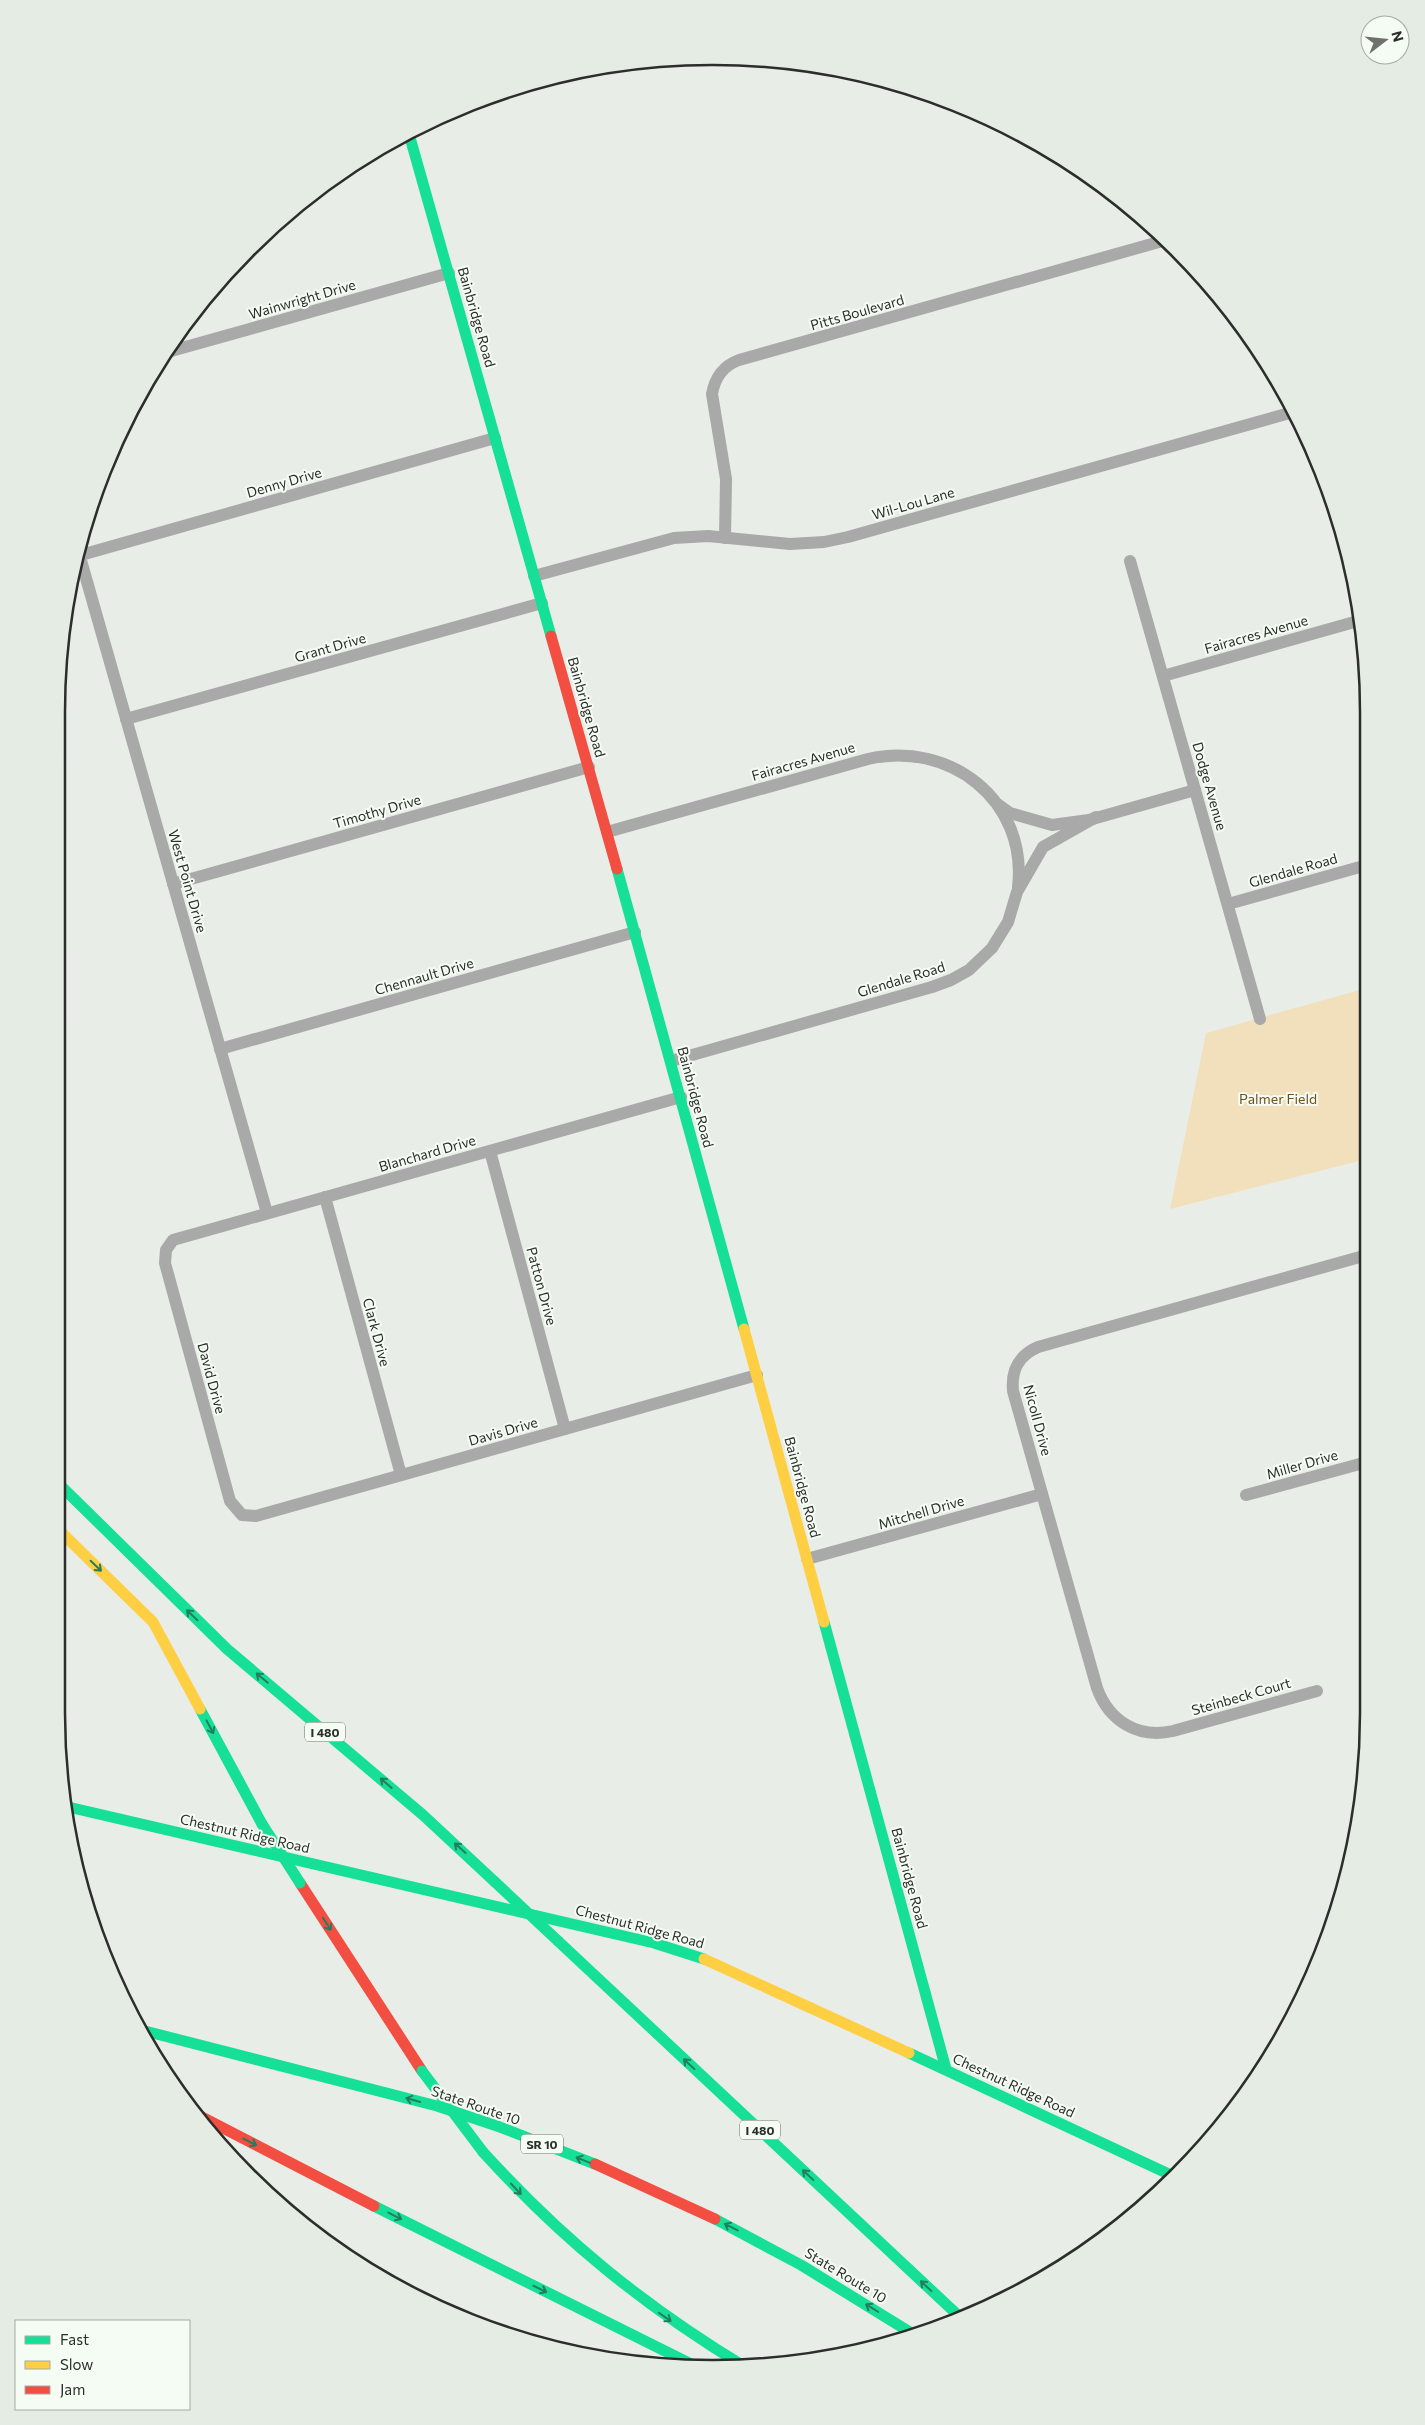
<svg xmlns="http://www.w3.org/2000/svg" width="1425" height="2425" font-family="Commissioner,sans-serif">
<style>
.green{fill:#f2e0bd}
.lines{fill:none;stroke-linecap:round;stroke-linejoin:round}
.street{stroke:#a8a9a8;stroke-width:12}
.fast{stroke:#16e098;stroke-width:11}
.slow{stroke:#ffcf43;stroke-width:11}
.jam{stroke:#f24e42;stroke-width:11}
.fast-bridge{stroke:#16e098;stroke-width:11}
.oneway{stroke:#227e5c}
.labels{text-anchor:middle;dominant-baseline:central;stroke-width:4;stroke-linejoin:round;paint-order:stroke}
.shield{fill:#f5fcf4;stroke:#686c67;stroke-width:1}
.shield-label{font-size:12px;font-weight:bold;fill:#2b2e2a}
.street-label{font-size:14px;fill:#2b2e2a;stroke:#f5fcf4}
.park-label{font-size:14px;fill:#705219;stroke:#f5fcf4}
.rim{fill:none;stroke:#2b2e2a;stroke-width:2.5}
</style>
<rect width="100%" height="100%" fill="#e9ede8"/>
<path class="green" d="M1367 988V1159L1170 1209 1206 1033Z"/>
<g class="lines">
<g class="street">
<path d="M164 353 449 273"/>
<path d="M725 538 726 479 712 394C715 377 723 366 739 360L1166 240"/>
<path d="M81 555 495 438"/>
<path d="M80 557 267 1213"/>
<path d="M1130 561 1260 1019"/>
<path d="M534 576 674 538 708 536 790 544 824 542 848 537 1293 412"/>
<path d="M1163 676 1358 621"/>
<path d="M126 719 542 603"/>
<path d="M999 805 1010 813 1052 825 1089 820 1195 790"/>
<path d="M607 832 868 759C949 740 1028 800 1018 887"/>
<path d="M173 884 589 767"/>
<path d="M1228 904 1367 865"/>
<path d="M220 1049 635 932"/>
<path d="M671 1061 932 987 951 980 969 970 992 948 1008 922 1017 892 1043 847 1096 817"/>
<path d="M681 1097 173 1240 166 1250 165 1263 230 1501 242 1515 256 1516 757 1375"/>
<path d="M490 1151 565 1429"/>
<path d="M325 1197 401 1475"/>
<path d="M1246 1495 1367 1462"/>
<path d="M807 1559 1042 1494"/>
<path d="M1317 1691 1173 1731C1138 1739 1109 1721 1097 1688L1013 1391C1011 1370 1018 1356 1038 1347L1367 1255"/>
</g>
<g class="fast">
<path d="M409 134 551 636"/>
<path d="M617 869 744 1329"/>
<path d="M61 1486 227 1649 423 1815 495 1882"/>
<path d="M824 1622 946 2069"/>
<path d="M200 1709 262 1824"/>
<path d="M64 1806 654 1943 704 1959"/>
<path d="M558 1941 962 2319"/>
<path d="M141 2030 437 2106 500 2127 595 2164"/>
<path d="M909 2053 1173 2176"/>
<path d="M483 2152C563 2240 643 2305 745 2367"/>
<path d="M374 2206 693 2365"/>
<path d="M715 2219 801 2265 913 2334"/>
</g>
<g class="slow">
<path d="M744 1329 824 1622"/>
<path d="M61 1532 153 1622 200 1709"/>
<path d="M704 1959 909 2053"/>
</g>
<g class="jam">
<path d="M551 636 617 869"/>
<path d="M300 1883 422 2071"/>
<path d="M192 2112 374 2206"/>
<path d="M595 2164 715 2219"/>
</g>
<g class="fast-bridge">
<path d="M262 1824 300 1883"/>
<path d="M495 1882 558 1941"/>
<path d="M422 2071 483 2152"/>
</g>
</g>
<defs><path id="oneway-shaft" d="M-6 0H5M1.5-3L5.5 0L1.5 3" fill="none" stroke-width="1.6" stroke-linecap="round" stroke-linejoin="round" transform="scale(1.25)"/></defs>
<g class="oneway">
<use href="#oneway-shaft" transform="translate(96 1566) rotate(44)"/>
<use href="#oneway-shaft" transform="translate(192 1615) rotate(-136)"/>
<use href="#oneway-shaft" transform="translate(262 1678) rotate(-140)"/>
<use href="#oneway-shaft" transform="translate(210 1727) rotate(62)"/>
<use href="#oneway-shaft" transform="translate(386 1783) rotate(-139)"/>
<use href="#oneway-shaft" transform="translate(460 1848) rotate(-138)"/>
<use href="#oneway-shaft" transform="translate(327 1924) rotate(57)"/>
<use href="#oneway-shaft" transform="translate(689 2064) rotate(-137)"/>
<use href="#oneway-shaft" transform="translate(413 2100) rotate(-164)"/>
<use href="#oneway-shaft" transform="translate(250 2142) rotate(27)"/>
<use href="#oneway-shaft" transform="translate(583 2160) rotate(-158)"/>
<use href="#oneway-shaft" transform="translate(808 2175) rotate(-137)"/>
<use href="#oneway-shaft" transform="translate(516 2189) rotate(47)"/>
<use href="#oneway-shaft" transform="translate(395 2216) rotate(27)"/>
<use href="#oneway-shaft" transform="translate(731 2227) rotate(-153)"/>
<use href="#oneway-shaft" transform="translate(926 2286) rotate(-137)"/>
<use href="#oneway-shaft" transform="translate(540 2289) rotate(26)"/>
<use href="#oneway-shaft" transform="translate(872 2308) rotate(-148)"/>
<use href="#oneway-shaft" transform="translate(665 2317) rotate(35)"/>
</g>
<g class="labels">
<g class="shield">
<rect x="305" y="1722.5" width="40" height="19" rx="4"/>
<rect x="740" y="2120.5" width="40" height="19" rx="4"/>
<rect x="521" y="2134.5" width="42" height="19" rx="4"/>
</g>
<g class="shield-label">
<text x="325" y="1732">I 480</text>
<text x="760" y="2130">I 480</text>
<text x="542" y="2144">SR 10</text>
</g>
<g class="street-label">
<text transform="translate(302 299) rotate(-16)">Wainwright Drive</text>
<text transform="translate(857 312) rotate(-16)">Pitts Boulevard</text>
<text transform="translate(477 317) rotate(74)">Bainbridge Road</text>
<text transform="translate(284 482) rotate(-16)">Denny Drive</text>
<text transform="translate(913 503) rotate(-16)">Wil-Lou Lane</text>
<text transform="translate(1256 634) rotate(-16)">Fairacres Avenue</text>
<text transform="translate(330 647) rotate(-16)">Grant Drive</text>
<text transform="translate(587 707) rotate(74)">Bainbridge Road</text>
<text transform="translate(803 761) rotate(-16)">Fairacres Avenue</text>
<text transform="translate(1210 786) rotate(74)">Dodge Avenue</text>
<text transform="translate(377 811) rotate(-16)">Timothy Drive</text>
<text transform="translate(1293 870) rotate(-16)">Glendale Road</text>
<text transform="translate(188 881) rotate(74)">West Point Drive</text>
<text transform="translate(424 976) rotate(-16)">Chennault Drive</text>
<text transform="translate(901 979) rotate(-17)">Glendale Road</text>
<text transform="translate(696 1097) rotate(75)">Bainbridge Road</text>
<text transform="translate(427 1153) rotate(-16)">Blanchard Drive</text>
<text transform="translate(542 1286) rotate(75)">Patton Drive</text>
<text transform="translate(377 1332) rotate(75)">Clark Drive</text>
<text transform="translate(212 1378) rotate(75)">David Drive</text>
<text transform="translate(1038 1420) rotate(75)">Nicoll Drive</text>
<text transform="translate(503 1431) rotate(-16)">Davis Drive</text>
<text transform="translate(1302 1464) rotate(-16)">Miller Drive</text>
<text transform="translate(803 1487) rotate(75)">Bainbridge Road</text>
<text transform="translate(921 1512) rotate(-16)">Mitchell Drive</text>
<text transform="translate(1241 1696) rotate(-16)">Steinbeck Court</text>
<text transform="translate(245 1833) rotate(13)">Chestnut Ridge Road</text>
<text transform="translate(910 1878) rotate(75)">Bainbridge Road</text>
<text transform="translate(640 1926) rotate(15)">Chestnut Ridge Road</text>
<text transform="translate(1014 2085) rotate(25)">Chestnut Ridge Road</text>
<text transform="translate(476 2105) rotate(19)">State Route 10</text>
<text transform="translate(846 2275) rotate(31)">State Route 10</text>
</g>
<g class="park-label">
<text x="1278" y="1098">Palmer Field</text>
</g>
</g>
<path d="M0 0H1425V2425H0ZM712 65H713A647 647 0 0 1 1360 712V1713A647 647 0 0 1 713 2360H712A647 647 0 0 1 65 1713V712A647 647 0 0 1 712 65Z" fill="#e5ece4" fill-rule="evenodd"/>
<path class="rim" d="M712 65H713A647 647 0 0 1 1360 712V1713A647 647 0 0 1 713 2360H712A647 647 0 0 1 65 1713V712A647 647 0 0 1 712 65Z"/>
<rect x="15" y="2320" width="175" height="90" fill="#f5fcf4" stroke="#a4aaa3"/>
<rect x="25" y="2336" width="25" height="8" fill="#16e098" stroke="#a4aaa3"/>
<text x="60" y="2345" font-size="15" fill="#2b2e2a">Fast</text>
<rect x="25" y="2361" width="25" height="8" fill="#ffcf43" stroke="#a4aaa3"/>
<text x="60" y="2370" font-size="15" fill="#2b2e2a">Slow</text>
<rect x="25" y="2386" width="25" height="8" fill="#f24e42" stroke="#a4aaa3"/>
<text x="60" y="2395" font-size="15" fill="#2b2e2a">Jam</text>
<g transform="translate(1385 40) rotate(74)"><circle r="24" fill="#f5fcf4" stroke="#a4aaa3"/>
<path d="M0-4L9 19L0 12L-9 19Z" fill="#6e716c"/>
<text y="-8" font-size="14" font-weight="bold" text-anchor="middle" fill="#2b2e2a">N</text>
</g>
</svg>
